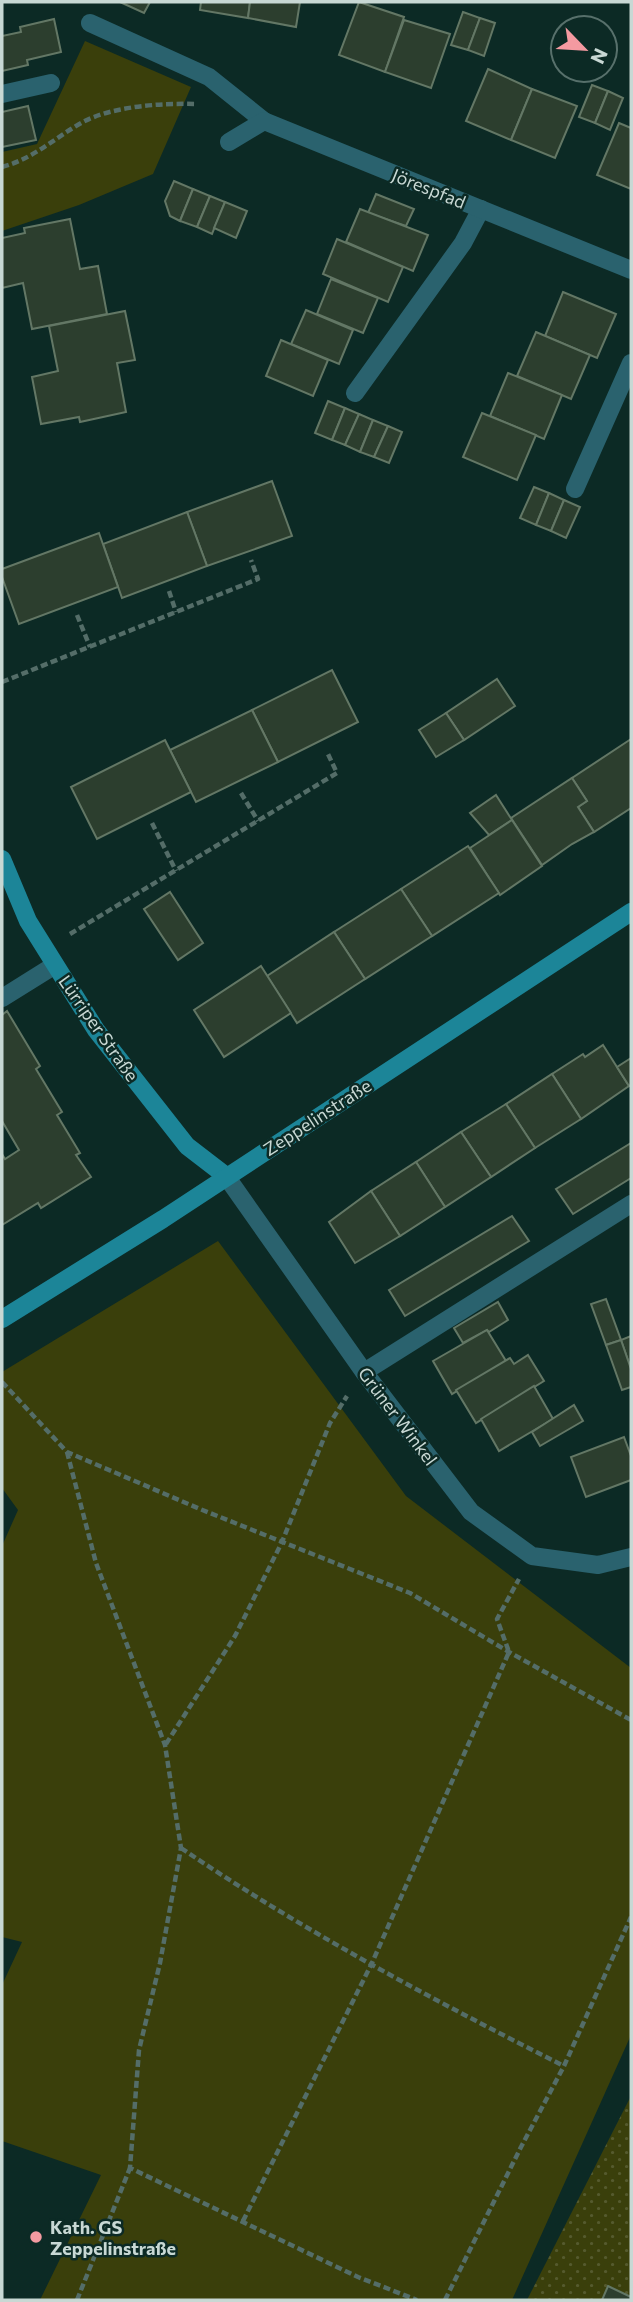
<svg xmlns="http://www.w3.org/2000/svg" width="633" height="2302" font-family="Commissioner,sans-serif">
<style>
.grass{fill:url(#grass-dots)}
.park{fill:#3a3f0b}
.building{fill:#2c3e2e;stroke:#637765;stroke-width:2}
.lines{fill:none;stroke-linecap:round;stroke-linejoin:round}
.path{stroke:#546d68;stroke-width:4.5;stroke-dasharray:7 3.5;stroke-linecap:butt}
.lane{stroke:#2a626e;stroke-width:18}
.street{stroke:#2a626e;stroke-width:18}
.secondary{stroke:#1c8598;stroke-width:18}
.poi-dot{fill:#f49aa1;stroke:#0c2a25;stroke-width:2.5}
.labels{text-anchor:middle;dominant-baseline:central;stroke-width:5;stroke-linejoin:round;paint-order:stroke}
.street-label{font-size:18px;fill:#c8d8d4;stroke:#0c2a25}
.poi-label{font-size:18px;font-weight:bold;fill:#c8d8d4;stroke:#0c2a25;text-anchor:start}
</style>
<defs>
<pattern id="grass-dots" width="8" height="8" patternUnits="userSpaceOnUse" patternTransform="scale(1.75)"><rect width="8" height="8" fill="#3a3f0b"/><path d="M2 2h.1M6 6h.1" fill="none" stroke="#555a2e" stroke-width="1.8" stroke-linecap="round"/></pattern>
</defs>
<rect width="100%" height="100%" fill="#0c2a25"/>
<path class="grass" d="M631 2096V2300H527Z"/>
<g class="park">
<path d="M85 41 191 87 153 174 79 205 2 231V152L37 144Z"/>
<path d="M218 1241 406 1496 631 1668V2035L512 2300H40L101 2175 2 2141V1985L22 1942 2 1937V1546L18 1510 2 1488V1372Z"/>
</g>
<g class="building">
<path d="M120 2H150L144 13Z"/>
<path d="M201 2H250L248 18 200 10Z"/>
<path d="M250 2H300L296 27 248 18Z"/>
<path d="M359 2 404 17 385 72 339 55Z"/>
<path d="M463 12 480 18 468 50 451 45Z"/>
<path d="M480 18 495 23 484 56 468 50Z"/>
<path d="M54 19 61 52 27 60 28 65 2 71V36L21 32 20 27Z"/>
<path d="M404 20 450 34 431 88 385 72Z"/>
<path d="M488 69 532 89 511 140 466 121Z"/>
<path d="M592 85 608 91 595 123 579 117Z"/>
<path d="M532 89 577 106 555 158 511 140Z"/>
<path d="M608 91 623 98 610 130 595 123Z"/>
<path d="M28 106 36 140 2 147V112Z"/>
<path d="M619 123 631 128V189L597 175Z"/>
<path d="M174 181 193 189 180 221 170 216 165 201Z"/>
<path d="M193 189 210 196 197 227 180 221Z"/>
<path d="M376 194 414 209 406 226 368 213Z"/>
<path d="M210 196 225 202 212 234 197 227Z"/>
<path d="M225 202 247 211 236 238 214 228Z"/>
<path d="M360 209 428 235 413 271 346 242Z"/>
<path d="M70 219 80 269 98 266 107 314 32 329 23 283 2 288V238L25 233 24 228Z"/>
<path d="M337 239 403 267 388 302 323 274Z"/>
<path d="M331 279 378 298 363 333 317 314Z"/>
<path d="M563 292 616 314 597 358 545 336Z"/>
<path d="M306 310 353 330 339 364 291 344Z"/>
<path d="M125 311 135 360 117 363 126 412 80 422 79 417 41 424 32 377 58 371 49 326Z"/>
<path d="M536 332 590 355 571 399 517 376Z"/>
<path d="M281 340 328 360 313 396 266 376Z"/>
<path d="M508 373 562 395 544 439 490 416Z"/>
<path d="M328 401 345 408 332 440 315 433Z"/>
<path d="M345 408 359 414 345 445 332 440Z"/>
<path d="M482 413 536 435 517 480 463 457Z"/>
<path d="M359 414 373 420 360 452 345 445Z"/>
<path d="M373 420 388 426 374 457 360 452Z"/>
<path d="M388 426 402 432 389 463 374 457Z"/>
<path d="M272 481 292 536 207 566 187 512Z"/>
<path d="M534 487 549 493 536 525 520 518Z"/>
<path d="M549 493 564 500 551 531 536 525Z"/>
<path d="M564 500 580 507 566 538 551 531Z"/>
<path d="M187 512 207 566 122 598 103 544Z"/>
<path d="M99 533 118 587 19 624 2 577V569Z"/>
<path d="M332 670 358 722 278 762 252 710Z"/>
<path d="M497 679 515 706 464 740 446 713Z"/>
<path d="M252 710 278 762 196 802 170 750Z"/>
<path d="M446 713 464 740 436 757 419 730Z"/>
<path d="M631 739V808L594 832 578 807 587 801 572 778Z"/>
<path d="M165 740 191 792 97 839 71 787Z"/>
<path d="M572 778 587 801 578 807 594 832 572 844 542 865 511 818Z"/>
<path d="M496 795 512 820 489 835 470 813Z"/>
<path d="M512 820 542 866 500 895 470 848Z"/>
<path d="M468 846 499 893 432 936 401 889Z"/>
<path d="M401 889 432 936 365 979 334 932Z"/>
<path d="M170 892 203 943 178 960 144 909Z"/>
<path d="M334 932 365 979 297 1023 267 976Z"/>
<path d="M261 966 291 1013 224 1057 194 1010Z"/>
<path d="M7 1011 40 1066 36 1069 62 1112 57 1115 80 1153 76 1155 91 1177 41 1208 38 1203 2 1225V1154L5 1159 19 1150 2 1121V1015Z"/>
<path d="M603 1045 629 1086 581 1119 552 1074 583 1054 585 1057Z"/>
<path d="M631 1058V1085L629 1086 617 1067Z"/>
<path d="M552 1074 581 1119 535 1148 506 1104Z"/>
<path d="M506 1104 535 1148 491 1177 461 1132Z"/>
<path d="M461 1132 491 1177 445 1207 416 1162Z"/>
<path d="M631 1143V1178L573 1214 556 1189Z"/>
<path d="M416 1162 445 1207 400 1236 371 1191Z"/>
<path d="M371 1191 400 1236 355 1263 329 1222Z"/>
<path d="M512 1216 529 1241 405 1316 389 1290Z"/>
<path d="M606 1299 621 1340 606 1345 591 1304Z"/>
<path d="M498 1302 508 1320 489 1332 487 1330 463 1343 454 1328Z"/>
<path d="M487 1330 506 1361 452 1394 433 1361Z"/>
<path d="M631 1336V1369L621 1340Z"/>
<path d="M621 1340 631 1369V1387L622 1390 606 1345Z"/>
<path d="M528 1355 544 1381 476 1423 456 1390 510 1358 514 1364Z"/>
<path d="M534 1386 553 1419 499 1451 481 1419Z"/>
<path d="M574 1405 583 1421 540 1446 532 1432Z"/>
<path d="M624 1437 631 1456V1480L586 1497 571 1457Z"/>
<path d="M608 2286 631 2297V2300H602Z"/>
</g>
<g class="lines">
<g class="path">
<path d="M2 3V2"/>
<path d="M2 167C35 158 54 138 83 122 113 106 162 103 196 104"/>
<path d="M169 591 176 612"/>
<path d="M77 615 90 647"/>
<path d="M2 682 258 579 251 560"/>
<path d="M241 793 258 821"/>
<path d="M152 823 176 871"/>
<path d="M70 934 337 773 327 752"/>
<path d="M2 1382 67 1452 200 1509 410 1593 509 1652 631 1720"/>
<path d="M67 1452 96 1563 165 1745 181 1848 160 1963 139 2050 130 2168 358 2277 417 2300"/>
<path d="M166 1744 235 1636 282 1542 330 1423 347 1396"/>
<path d="M181 1848C302 1930 433 2000 564 2066"/>
<path d="M243 2221 372 1963 509 1652 497 1619 519 1579"/>
<path d="M77 2300 130 2168"/>
<path d="M445 2300 521 2147 564 2066 631 1917"/>
</g>
<g class="lane">
<path d="M90 23 209 77 264 121"/>
<path d="M2 94 51 83"/>
<path d="M355 393 463 243 481 209"/>
<path d="M575 489 631 363"/>
<path d="M2 998 55 965"/>
<path d="M364 1372 631 1204"/>
</g>
<g class="street">
<path d="M229 142 264 121 631 270"/>
<path d="M226 1176 364 1372 471 1512 532 1556 598 1565 631 1557"/>
</g>
<g class="secondary">
<path d="M2 859 28 921 96 1030 187 1146 226 1176"/>
<path d="M2 1319 163 1219 631 912"/>
</g>
</g>
<circle class="poi-dot" cx="36" cy="2237" r="7"/>
<g class="labels">
<g class="street-label">
<text transform="translate(429 188) rotate(22)">Jörespfad</text>
<text transform="translate(99 1028) rotate(55)">Lürriper Straße</text>
<text transform="translate(317 1117) rotate(-33)">Zeppelinstraße</text>
<text transform="translate(398 1416) rotate(53)">Grüner Winkel</text>
</g>
<g class="poi-label">
<text x="50" y="2227">Kath. GS<tspan x="50" dy="21">Zeppelinstraße</tspan></text>
</g>
</g>
<rect width="633" height="2302" fill="none" stroke="#c8d8d4" stroke-width="7"/>
<g transform="translate(584 49) rotate(115)"><circle r="33" fill="#0c2a25" stroke="#57706b" stroke-width="2"/>
<path d="M0-5L12 26L0 18L-12 26Z" fill="#f49aa1"/>
<text y="-10" font-size="19" font-weight="bold" text-anchor="middle" fill="#c8d8d4">N</text>
</g>
</svg>
